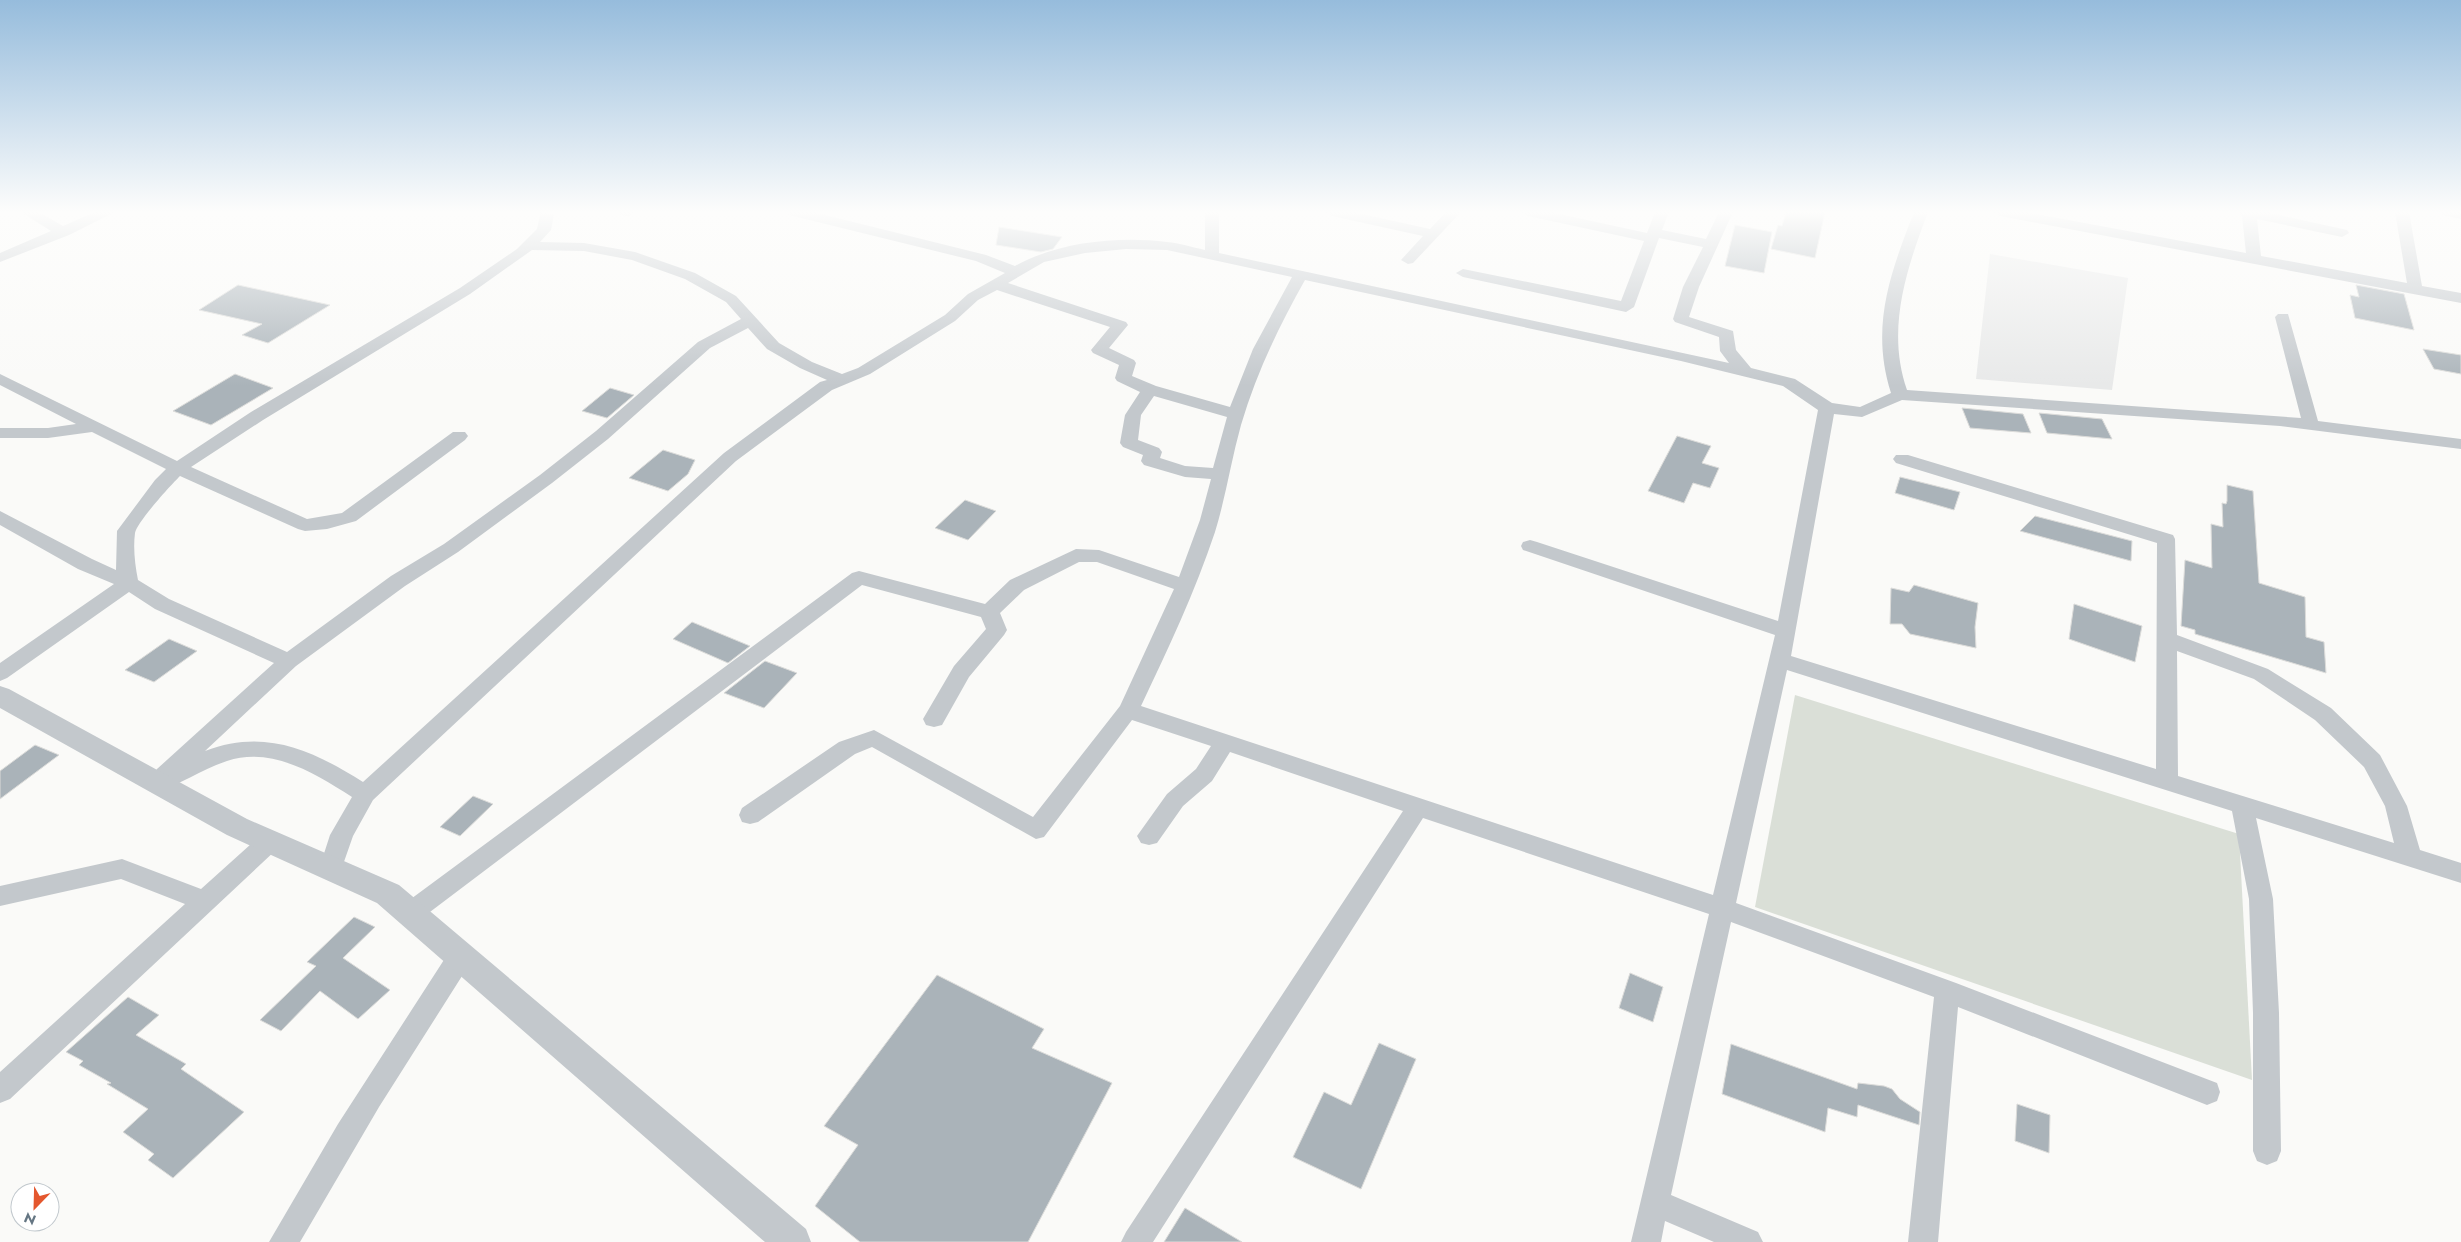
<svg xmlns="http://www.w3.org/2000/svg" width="2461" height="1242" font-family="Jost,sans-serif">
<style>
.built{fill:#e8e9e9}
.green{fill:#dadfd7}
.building{fill:#aab3b9;stroke:#dcdcda}
.lines{fill:none;stroke-linecap:round;stroke-linejoin:round}
.minor{fill:#c3c8cc;fill-rule:evenodd}
.tertiary{fill:#c3c8cc;fill-rule:evenodd}
</style>
<rect width="100%" height="100%" fill="#fafaf8"/>
<path class="built" d="M1990 254 2128 278 2112 390 1976 379Z"/>
<path class="green" d="M1795 695 2239 834 2252 1080 1755 907Z"/>
<g class="building">
<path d="M1786 212H1825L1815 258 1771 249 1778 225 1782 226Z"/>
<path d="M1735 225 1772 232 1764 273 1725 266Z"/>
<path d="M999 227 1062 237 1053 249 1041 252 996 245Z"/>
<path d="M238 285 330 305 268 343 242 335 262 324 199 310Z"/>
<path d="M2356 285 2404 294 2414 330 2355 318 2350 295 2359 297Z"/>
<path d="M2423 349 2461 355V374L2434 369Z"/>
<path d="M235 374 273 388 211 425 173 411Z"/>
<path d="M610 388 634 395 607 418 582 411Z"/>
<path d="M1962 408 2023 414 2031 433 1970 428Z"/>
<path d="M2039 413 2102 419 2112 439 2047 433Z"/>
<path d="M1677 436 1711 446 1702 463 1719 468 1710 488 1693 483 1684 503 1648 491Z"/>
<path d="M663 450 695 460 688 474 668 491 629 478Z"/>
<path d="M1900 477 1960 492 1954 510 1895 493Z"/>
<path d="M2227 485 2253 491 2259 583 2305 597 2306 637 2324 642 2326 673 2195 634V630L2181 626 2185 560 2212 568 2211 524 2223 527 2222 503 2226 504 2227 501Z"/>
<path d="M965 500 996 511 968 540 935 528Z"/>
<path d="M2035 516 2132 541 2131 561 2020 531Z"/>
<path d="M1914 585 1978 603 1975 627 1976 648 1910 634 1902 624H1890L1891 588 1909 592Z"/>
<path d="M2074 604 2142 626 2135 662 2069 639Z"/>
<path d="M692 622 750 646 728 663 673 639Z"/>
<path d="M169 639 197 651 154 682 125 670Z"/>
<path d="M765 661 797 673 764 708 724 693Z"/>
<path d="M35 745 59 755 0 799V771Z"/>
<path d="M473 796 493 804 460 836 440 827Z"/>
<path d="M354 917 375 927 343 958 390 990 358 1019 320 991 281 1031 260 1020 316 966 307 962Z"/>
<path d="M1630 973 1663 987 1653 1022 1619 1008Z"/>
<path d="M937 975 1044 1029 1032 1048 1112 1083 1028 1242H860L815 1206 858 1145 824 1126Z"/>
<path d="M128 997 159 1015 136 1035 186 1064 181 1069 244 1112 173 1178 148 1160 154 1154 123 1132 148 1109 107 1084 111 1083 79 1065 83 1061 66 1052Z"/>
<path d="M1379 1043 1416 1059 1361 1189 1293 1157 1324 1092 1351 1105Z"/>
<path d="M1731 1044 1857 1089 1858 1083 1884 1086 1892 1089 1900 1099 1920 1112 1919 1125 1858 1105 1857 1117 1828 1108 1825 1132 1722 1094Z"/>
<path d="M2017 1104 2050 1115 2049 1153 2015 1141Z"/>
<path d="M1185 1208 1242 1242H1164Z"/>
</g>
<g class="lines">
<g class="minor">
<path d="M21 212H39L63 226 95 212H115L69 235 0 262V253L51 231Z"/>
<path d="M538 212 554 214 551 230 540 242 584 243 635 252 695 273 736 296 779 343 812 362 842 374 858 368 945 315 968 294 1005 273 976 261 789 215 787 212H813L986 255 1015 266C1058 242 1118 236 1167 242 1179 243 1192 247 1205 250V212H1219V253L1729 363 1720 351 1719 337 1675 322 1673 319 1683 287 1703 247 1659 238 1634 307 1626 312 1463 277 1456 273 1463 269 1621 301 1644 241 1528 216 1521 212H1550L1647 233 1655 212H1669L1662 230 1706 239 1719 212H1733L1699 287 1689 317 1733 331 1736 350 1751 368 1795 379 1832 403 1860 407 1891 393C1870 327 1890 274 1914 212H1928C1906 270 1886 330 1907 390L2301 418 2275 317 2278 314H2288L2318 421 2461 439V449L2280 426 1902 400 1862 417 1834 414 1791 656 2156 769 2157 543 1896 463 1893 459 1896 455H1908L2173 535 2175 539 2177 635 2268 669 2331 708 2380 755 2407 806 2420 850 2461 863V883L2256 818 2273 899 2279 1013 2281 1151 2277 1161 2267 1165 2257 1161 2253 1151V1013L2249 899 2232 811 1787 670 1736 903 1956 983 2217 1083 2220 1092 2217 1101 2207 1105 1958 1007 1938 1242H1908L1934 997 1731 922 1671 1195 1758 1232 1763 1242H1714L1665 1221 1661 1242H1631L1709 914 1423 818 1153 1242H1121L1126 1232 1403 811 1230 752 1212 781 1183 806 1157 843 1149 845 1141 843 1137 836 1167 794 1196 769 1211 746 1132 720 1044 837 1036 839 872 747 855 754 758 822 750 824 742 822 739 815 742 808 839 742 874 730 1033 817 1120 706 1174 589 1097 562H1079L1024 590 1000 613 1007 630 1004 635 969 677 942 725 934 727 926 725 923 719 954 666 986 629 981 617 862 585 418 921 409 924 400 921 397 914 400 907 852 573 859 571 985 604 1010 580 1076 549 1099 550 1179 577 1200 520 1211 479 1185 477 1144 465 1141 461 1143 455 1123 447 1120 443 1125 415 1140 392 1117 381 1115 378 1119 365 1093 353 1091 350 1110 327 997 290 978 300 955 321 870 374 832 390 736 461 373 800 353 836 339 876 331 879 323 876 319 869 330 835 352 797C316 774 272 746 227 761 203 769 181 784 157 792L149 789 146 783 157 769 274 663 155 609 129 592 7 678 0 681V663L114 584 78 569 0 525V511L92 559 116 570 117 531 155 480 166 469 92 432 48 438H0V428H48L76 424 0 385V374L177 461 251 412 460 288 517 249 537 229 540 215ZM1126 249 1167 250 1292 277 1253 349 1230 407 1156 386 1132 376 1136 363 1134 360 1109 348 1128 325 1126 322 1008 283 1044 262 1085 253ZM532 250 584 251 632 260 685 279 726 302 741 319 698 342 596 431 540 475 444 544 391 576 287 652 169 599 138 580C135 565 133 548 135 533 137 522 171 485 180 476L298 529 305 531 327 529 356 521 465 440 468 436 465 432H453L342 513 307 519 191 467 263 420 470 294ZM1305 280 1681 361 1783 386 1818 410 1778 621 1537 542 1530 540 1523 542 1521 546 1523 550 1775 635 1713 895 1141 706C1168 649 1195 592 1215 532 1226 496 1231 461 1241 425 1256 374 1279 326 1305 280ZM748 328 767 349 800 368 827 380 820 382 724 453 363 782C312 750 265 728 205 751L296 666 405 586 458 552 552 483 608 439 710 348ZM1154 396 1227 417 1213 468 1185 466 1160 458 1162 452 1159 448 1138 440 1141 415ZM2177 651 2254 679 2315 720 2364 767 2385 806 2394 843 2178 776Z"/>
<path d="M618 212H636L629 216 620 215Z"/>
<path d="M1325 212H1353L1430 229 1446 212H1461L1413 263 1408 264 1401 260 1423 236 1332 216Z"/>
<path d="M1993 212H2025L2246 253 2242 216 2238 212H2266L2347 230 2349 233 2342 237 2257 219 2261 256 2407 283 2395 212H2409L2422 286 2461 293V303L2000 216Z"/>
<path d="M2440 212H2461V219L2442 215Z"/>
<path d="M269 832 277 835 281 842 277 849 10 1099 0 1103V1072L185 904 121 879 0 906V886L122 859 201 889 261 835Z"/>
<path d="M460 946 469 949 472 957 469 965 379 1107 300 1242H269L338 1124 451 949Z"/>
</g>
<path class="tertiary" d="M0 686 9 689 247 819 399 885 806 1229 811 1242H765L377 903 227 835 0 708Z"/>
</g>
<linearGradient id="sky" x2="0" y2="1"><stop stop-color="#96bcdc"/><stop offset="0.55" stop-color="#fdfdfc"/><stop offset="1" stop-color="#fdfdfc" stop-opacity="0"/></linearGradient>
<rect width="2461" height="386" fill="url(#sky)"/>
<g transform="translate(35 1207) rotate(203)"><circle r="24" fill="#ffffff" stroke="#c1c8cd"/>
<path d="M0-4L9 19L0 12L-9 19Z" fill="#e4572e"/>
<text y="-8" font-size="14" font-weight="bold" text-anchor="middle" fill="#657683">N</text>
</g>
</svg>
